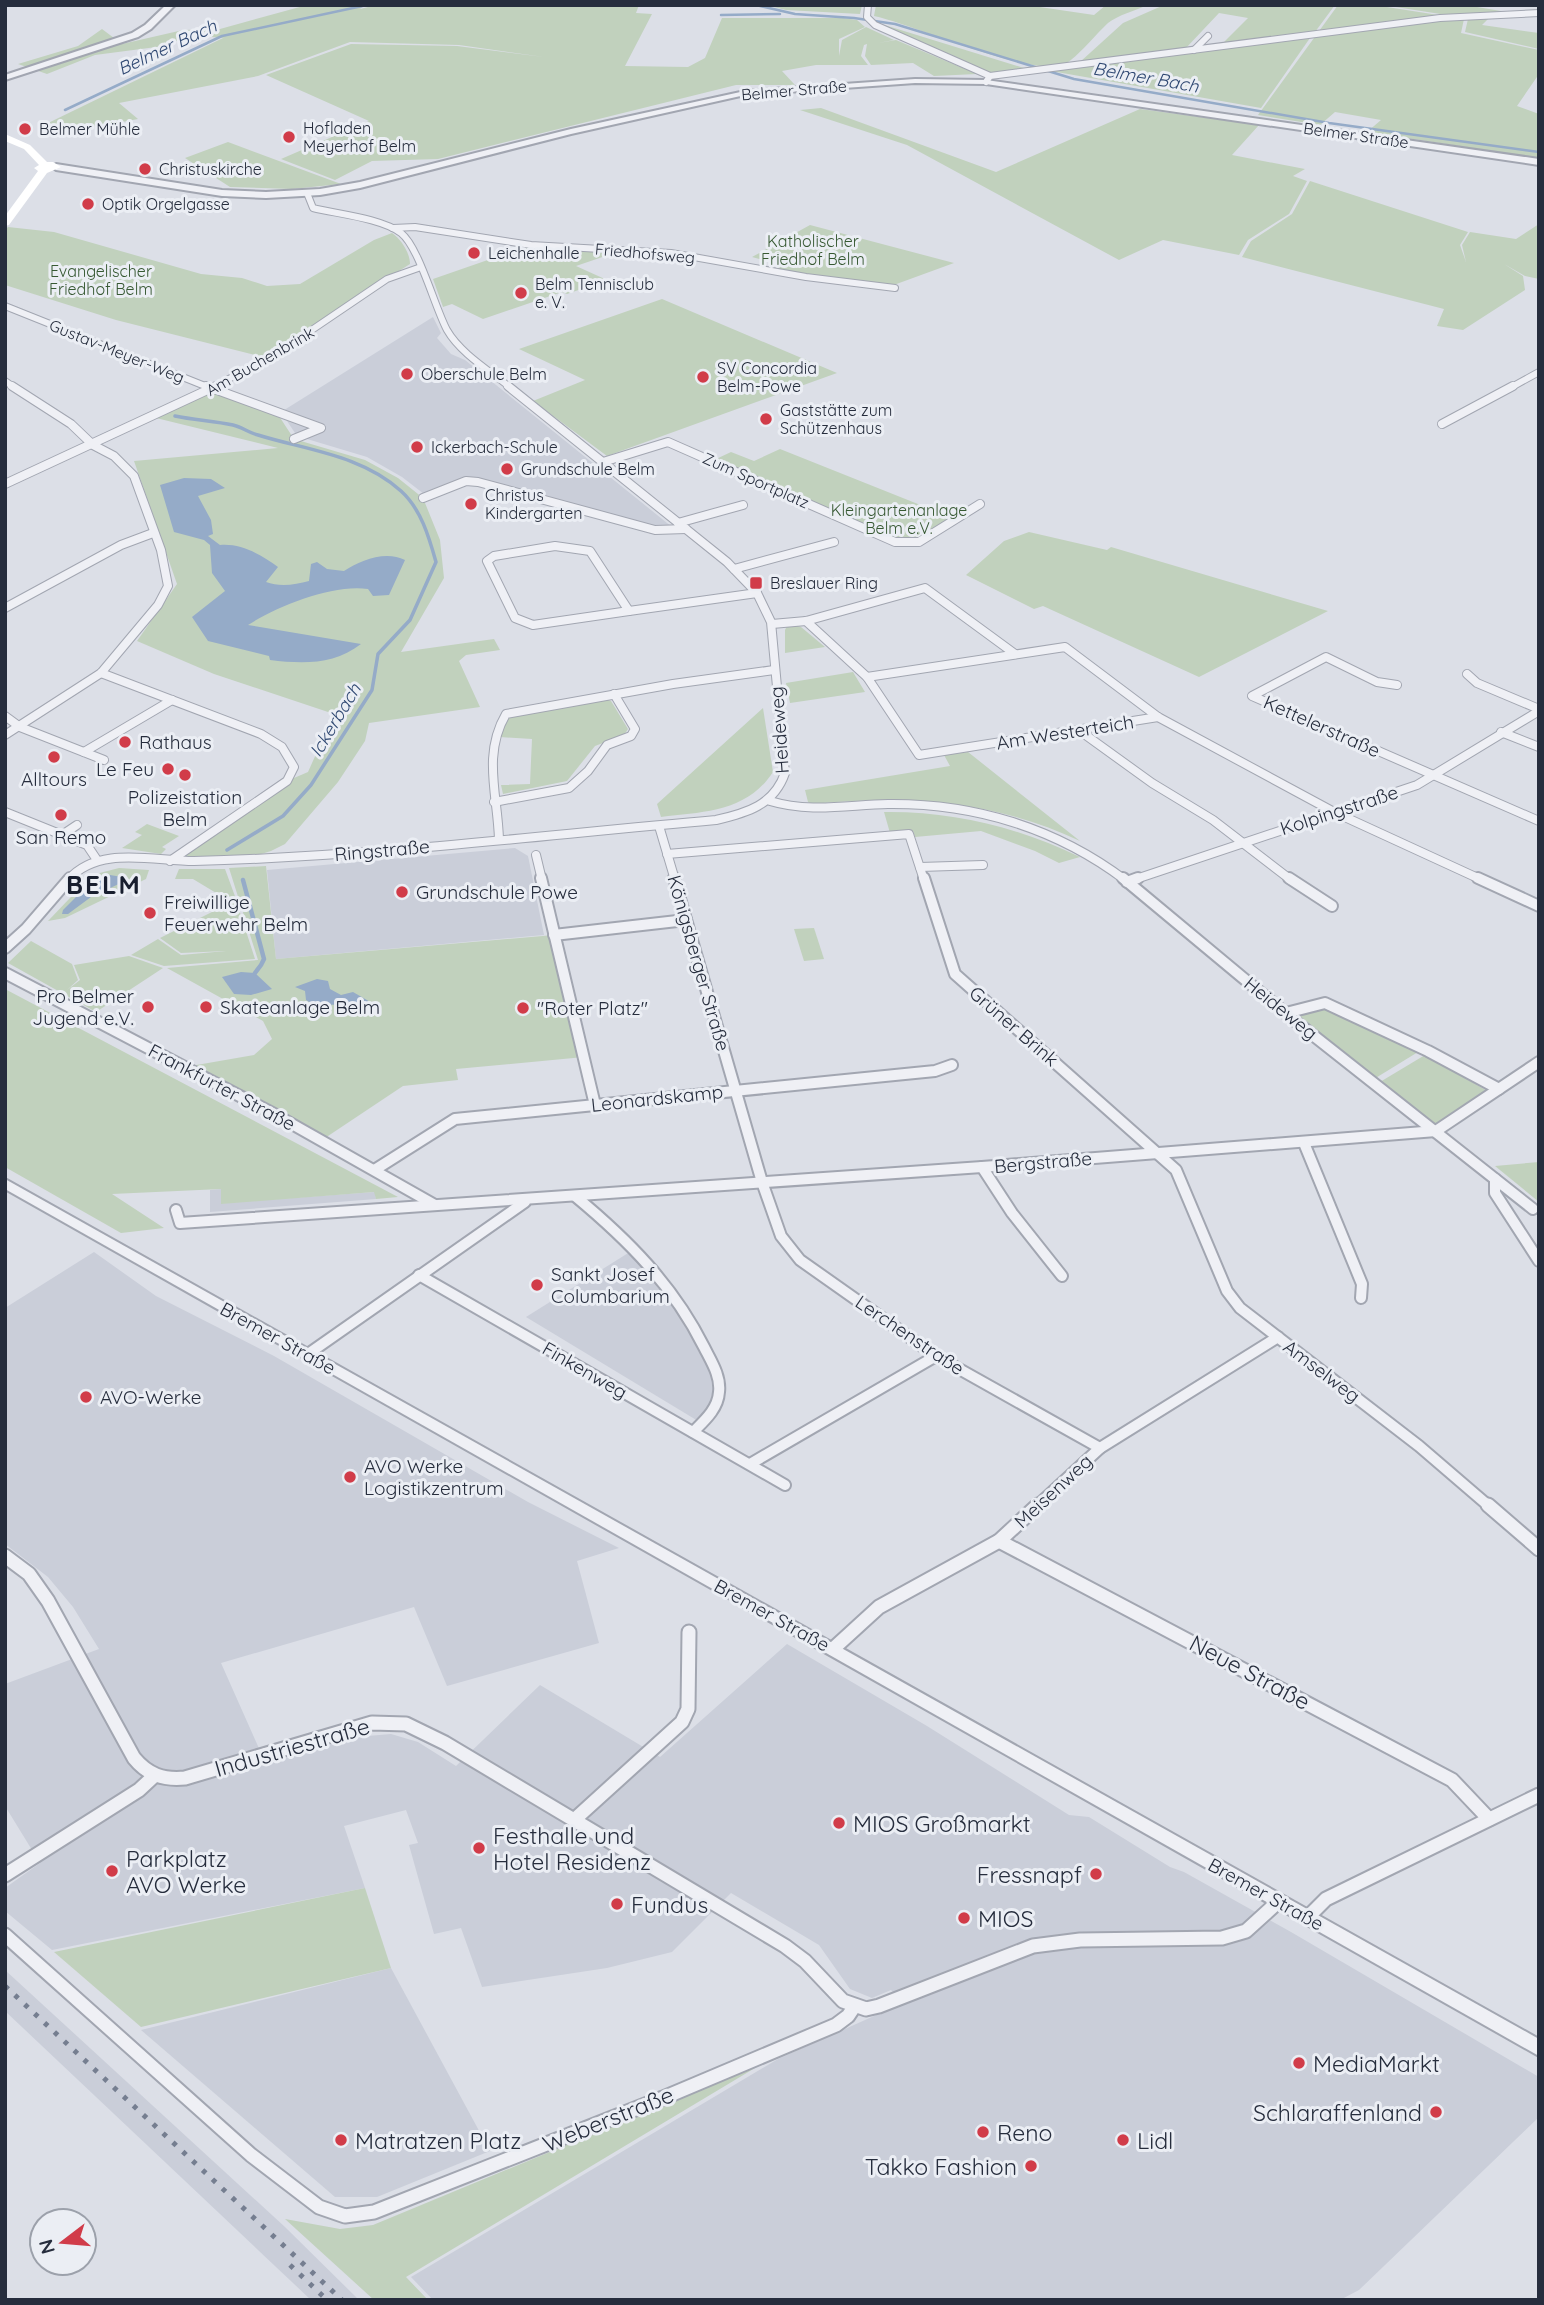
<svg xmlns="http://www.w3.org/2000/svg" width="1544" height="2305" font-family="Quicksand,sans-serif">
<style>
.built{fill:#caced9}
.green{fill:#c1d1bd}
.water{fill:#95abc8}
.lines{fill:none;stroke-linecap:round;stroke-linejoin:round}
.stream-far2{stroke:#95abc8;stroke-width:2.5}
.stream-far1{stroke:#95abc8;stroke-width:3.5}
.stream{stroke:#95abc8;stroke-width:4.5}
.minor-far3-casing{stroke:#a2a6b1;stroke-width:8}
.minor-far2-casing{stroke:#a2a6b1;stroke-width:10}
.minor-far1-casing{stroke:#a2a6b1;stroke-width:14}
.minor-casing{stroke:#a2a6b1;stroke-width:17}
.tertiary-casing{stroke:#a2a6b1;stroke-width:4}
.minor-far3{stroke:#eff0f5;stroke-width:6}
.minor-far2{stroke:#eff0f5;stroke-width:8}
.minor-far1{stroke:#eff0f5;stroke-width:10}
.minor{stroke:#eff0f5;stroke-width:13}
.tertiary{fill:#eff0f5;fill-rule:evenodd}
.secondary{fill:#fff;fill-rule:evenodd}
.rail{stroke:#757e90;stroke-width:5;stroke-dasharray:4.5 9;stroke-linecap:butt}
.poi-dot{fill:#d13c49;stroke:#ebeef4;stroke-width:2.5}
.labels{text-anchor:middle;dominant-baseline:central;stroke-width:6;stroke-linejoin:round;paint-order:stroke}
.far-street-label{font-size:16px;fill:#262d3d;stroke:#ebeef4}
.far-poi-label{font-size:16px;fill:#262d3d;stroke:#ebeef4;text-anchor:start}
.far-park-label{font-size:16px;fill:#375933;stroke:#ebeef4}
.far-water-label{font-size:18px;font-style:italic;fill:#2f4872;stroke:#ebeef4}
.street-label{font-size:19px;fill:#262d3d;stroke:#ebeef4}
.poi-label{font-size:19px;fill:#262d3d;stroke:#ebeef4;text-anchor:start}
.near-street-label{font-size:23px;fill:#262d3d;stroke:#ebeef4}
.near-poi-label{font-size:23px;fill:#262d3d;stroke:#ebeef4;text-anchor:start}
.district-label{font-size:26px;font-weight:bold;letter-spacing:2px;fill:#181e2e;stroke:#ebeef4}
</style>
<rect width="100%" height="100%" fill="#dcdfe7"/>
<g class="built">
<path d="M433 317 441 333 437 338 451 354 465 360 672 527H656L483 479 462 478 424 494 402 477 367 457 297 436 281 412Z"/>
<path d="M515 848 528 856 544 935 276 959 267 870Z"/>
<path d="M221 1189V1203L375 1192 376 1199 210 1212V1190Z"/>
<path d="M633 1250 685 1322 714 1381 711 1402 698 1421 526 1317Z"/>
<path d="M94 1252 156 1296 274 1356 528 1502 619 1548 577 1561 599 1643 447 1686 414 1607 221 1663 265 1762 356 1737 391 1734 418 1742 456 1766 540 1685 660 1757 787 1644 927 1726 1069 1815 1089 1817 1170 1867 1184 1872 1291 1932 1539 2077V2117L1359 2290 1340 2300H433L411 2277 778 2059 903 2003 891 1990 872 1998 850 1989 819 1945 731 1893 672 1952 607 1968 482 1987 461 1928 434 1934 409 1845 418 1843 406 1810 344 1826 365 1888 52 1950 5 1911V1888L40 1863 5 1806V1684L99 1649 73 1607 48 1577 5 1544V1308Z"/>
<path d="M391 1968 490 2151 377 2197H335L141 2030Z"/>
<path d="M5 1970 285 2227 359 2300H311L5 2011Z"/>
</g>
<g class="green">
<path d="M307 5H365L360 9 376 5H639L636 13 652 14 625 66 688 67 705 58 722 18H843L857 20 865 27 839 39V56L842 40 866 27 894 40 878 43 896 40 977 74 934 76 913 63 871 65 865 56 867 44 864 45 861 56 868 65H816L782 71 795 85H736L438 159 372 161 335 180 281 159 369 121 266 75 351 44 457 46 544 57 459 45 350 42 258 76 119 103 138 119 86 129 76 125 61 131 44 125 223 38 191 35 164 46 95 55 47 74 18 64 78 46 102 29 122 44 183 30 220 29Z"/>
<path d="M766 5H862L860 14 786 10Z"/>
<path d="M876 5H1026L1094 15 1106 5H1147C1135 11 1118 15 1108 23 1096 34 1078 57 1065 64 1033 79 913 24 874 16Z"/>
<path d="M1164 5H1335L1315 32 1222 44 1248 18 1219 13 1186 48 1080 62 1123 23Z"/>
<path d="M1338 5H1374L1464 19 1461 33 1539 50V74L1517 106 1539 114V158L1367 132 1381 120 1335 112 1320 125 1258 115Z"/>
<path d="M1383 5H1465L1507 12 1453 16Z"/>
<path d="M1489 18 1482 25 1539 33V49L1465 32 1468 19Z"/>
<path d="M878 23 1024 68 991 73Z"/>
<path d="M1310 38 1261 108 1051 71Z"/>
<path d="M821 108 996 172 1140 109 1259 125 1232 155 1305 169 1293 176 1307 181 1289 214 1248 240 1239 255 1163 240 1119 260 907 145 800 110Z"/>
<path d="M228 142 341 184 292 189 230 187 185 158Z"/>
<path d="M1310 181 1468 232 1460 245 1466 262 1462 245 1470 232 1516 239 1539 224V279L1525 276 1504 264 1523 276 1525 290 1463 330 1437 326 1444 309 1242 257 1251 241 1292 214Z"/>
<path d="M810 225 954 263 891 286 774 269 782 265 752 257Z"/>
<path d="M8 227 54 232 201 274 242 278 267 286 300 284 374 240 392 233C401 239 410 253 410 264L263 357 116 320 5 285V230Z"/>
<path d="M531 245 623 250 576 266 607 280 567 294 562 292 483 319 452 304 443 307 433 279Z"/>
<path d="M662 299 837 373 607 456 533 401 585 380 519 349Z"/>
<path d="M214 389 277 413 294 439 365 460 398 478 423 498 440 540 444 578 401 652 494 639 500 650 466 655 459 661 480 707 369 723 365 741 338 782 285 844 271 851 238 861H170L287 781 308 772 334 714 214 674 137 641 177 584 134 461 278 448 156 418Z"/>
<path d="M780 449 953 518 916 541 893 540 714 460 731 452 754 461Z"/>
<path d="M1029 532 1107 550 1111 547 1328 611 1199 677 1043 606 1034 609 966 575 1004 541Z"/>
<path d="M794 625 801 627 825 647 785 653V630L787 626Z"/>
<path d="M853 672 865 692 790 703 786 683Z"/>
<path d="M602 698 611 701 628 729 624 735 595 746 567 781 503 794 501 785 530 784 532 739 500 737 501 725 510 717Z"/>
<path d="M763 708 773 772C747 812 704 812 661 817L657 804Z"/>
<path d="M968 752 1080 841C995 800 904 795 811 804L808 802 805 790 950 766 944 755Z"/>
<path d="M884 812C952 811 1018 827 1080 857L1059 863 1035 851 981 831 915 837 913 831 890 833Z"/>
<path d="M147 824 179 836 162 847 166 849 161 854 122 848 142 835 135 832Z"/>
<path d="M266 866 276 959 554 935 584 1057 456 1069 458 1080 403 1086 322 1140 185 1067 254 1055 272 1039 263 1021 167 968 258 960 229 868Z"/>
<path d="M119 868 149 870 146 879 65 918 48 921 92 875Z"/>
<path d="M179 869H225L236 899 231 902 193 879H175Z"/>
<path d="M236 900 255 959 164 966 131 955 158 939 181 955 226 951 181 953 160 938Z"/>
<path d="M814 928 824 959 804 961 794 929Z"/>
<path d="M31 941 72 964 78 980 67 990 80 980 74 965 129 956 163 968 96 1012 8 963Z"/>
<path d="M5 989 398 1197 376 1199 374 1192 221 1204V1189L112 1194 164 1228 121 1233 5 1167Z"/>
<path d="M1324 1006 1418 1052 1374 1079 1293 1014Z"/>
<path d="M1425 1055 1489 1092 1436 1127 1380 1082Z"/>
<path d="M1539 1162V1202L1495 1166Z"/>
<path d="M365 1888 391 1968 141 2027 54 1952Z"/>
<path d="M760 2065 406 2277 428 2300H374L285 2219 340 2229 373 2225Z"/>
</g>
<g class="water">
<path d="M184 478 211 479 225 488 198 496 211 520 213 534 208 536 220 545C241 543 262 555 278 567L266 582C279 587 295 585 309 581L311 564 317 562 327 569 344 571C360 560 386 550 405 560L389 595 373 596 368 589C332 584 278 606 248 625L361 644C334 665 303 664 270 660L269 656 208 641 192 617 225 591 212 573 210 545 204 540 174 532 160 485Z"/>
<path d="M110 875 122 877 125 881 91 897 68 914H62L63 910 85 888Z"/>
<path d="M241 972 255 973 272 989 251 995 234 994 222 977Z"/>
<path d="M317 979 328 981 330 989 341 995 353 992 379 1007 369 1013C344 996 324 1012 306 1000L305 991 295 987Z"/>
</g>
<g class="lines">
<g class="stream-far2">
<path d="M756 5 795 14 854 18 895 24 1074 79 1329 123 1539 152"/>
<path d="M721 15 780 14"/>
<path d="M65 110 222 36 367 5"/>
</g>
<path class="stream-far1" d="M175 416C194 420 214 421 233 425 242 427 249 433 258 435 306 450 362 455 401 491 421 509 429 537 436 562L410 620 378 654 372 690 311 785 283 816 227 850"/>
<g class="stream">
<path d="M243 880 264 959 262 963"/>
<path d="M255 973 261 965"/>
</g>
<defs>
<g id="minor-far3">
<path d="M868 5 867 17 875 25 990 76"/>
<path d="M1194 50 1208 36"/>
<path d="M986 82 990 76 1440 18 1539 13"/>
<path d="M307 193 313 208C337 214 381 218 401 233 419 247 435 308 447 330 460 353 490 371 511 388"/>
<path d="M393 228 415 227 531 245 671 253 806 277 895 288"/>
<path d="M5 306 210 388"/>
<path d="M5 381 15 388"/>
<path d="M213 388 294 342 387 279 421 267"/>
<path d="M1510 388 1539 372"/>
</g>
<g id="minor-far2">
<path d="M206 386 321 428 294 439"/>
<path d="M1442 424 1513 386"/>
<path d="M603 462 668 442 895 542H919L980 504"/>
<path d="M5 484 216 386"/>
<path d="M423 498 466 481 478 482 655 530 686 529"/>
<path d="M678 523 743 505"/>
<path d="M555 546 590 551 629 611 533 625 515 618 487 561 494 556Z"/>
<path d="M734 569 834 542"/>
<path d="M5 608 121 545 153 533"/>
<path d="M629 611 757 593"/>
<path d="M806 621 867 677 919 755 1158 717"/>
<path d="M772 624 806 621 925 588 1015 654"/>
<path d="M101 673 261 734 282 747 294 767 287 781 170 861"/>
<path d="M1467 674 1477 683 1539 709"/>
<path d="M867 677 1065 647 1158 717 1334 812 1482 880"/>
<path d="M1397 685 1377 682 1326 657 1252 696 1539 821"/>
<path d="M5 716 20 727 104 760"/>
<path d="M1080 731 1152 783 1213 820 1291 880"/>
<path d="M1501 732 1539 747"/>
<path d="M5 735 101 673 158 605 168 586 161 550 134 476 114 456 93 445 71 424 12 386"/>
<path d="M84 752 172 700"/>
<path d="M770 801C810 813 847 805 888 804 974 803 1056 828 1125 880"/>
<path d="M494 802 569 788 588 771 607 745 631 736 635 729 614 694"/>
<path d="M5 812 87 845 97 860"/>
<path d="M659 826 675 880"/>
<path d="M62 835 77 825"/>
<path d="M499 840C498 796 482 755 506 714L673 684 774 670"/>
<path d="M667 854 909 834 924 880"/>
<path d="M536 855 542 880"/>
<path d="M920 867 983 865"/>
<path d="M68 880C98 845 153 861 194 861 368 857 542 835 716 820 747 813 774 805 785 773L771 622 757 593 727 562 508 386"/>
<path d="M1133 880 1417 785 1539 711"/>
</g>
<g id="minor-far1">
<path d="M541 878 595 1105"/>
<path d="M674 878 762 1182 781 1236 800 1260 936 1356 1100 1448"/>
<path d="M924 878 955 974 1176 1170 1227 1291 1240 1308 1419 1446 1490 1507"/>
<path d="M1123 878 1290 1017 1533 1209"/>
<path d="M1289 878 1332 906"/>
<path d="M1478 878 1539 906"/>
<path d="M1127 882 1138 878"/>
<path d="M554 935 686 920"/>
<path d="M5 948 26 929 70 878"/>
<path d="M5 973 276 1115 435 1205"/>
<path d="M1286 1013 1325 1003 1428 1051 1499 1089"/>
<path d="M1304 1143 1362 1284 1361 1298"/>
<path d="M982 1167 1012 1213 1062 1276"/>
<path d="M376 1169 455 1119 935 1071 952 1065"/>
<path d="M1495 1179V1193L1539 1261"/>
<path d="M575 1196C628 1240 673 1285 704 1347 711 1361 721 1376 719 1392 718 1409 704 1421 693 1432"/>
<path d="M176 1210 180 1223 982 1167 1436 1131 1539 1062"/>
<path d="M419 1275 785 1485"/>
<path d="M308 1354 525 1202"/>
<path d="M750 1464 936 1356"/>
<path d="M1036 1507 1100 1448 1278 1337"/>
</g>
<g id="minor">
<path d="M1488 1505 1539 1549"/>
<path d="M999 1541 1452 1780 1489 1819"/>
<path d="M5 1556 29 1574 48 1601 134 1758C148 1775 163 1780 185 1778L372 1723 406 1724 445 1743 785 1946 805 1961 843 2001 866 2009 879 2006 1033 1946 1080 1940 1222 1938 1246 1931 1279 1901"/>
<path d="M833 1649 879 1607 999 1541 1038 1505"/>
<path d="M574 1820 682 1722 688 1709 689 1632"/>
<path d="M5 1875 139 1790 153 1777"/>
<path d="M1308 1917 1326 1899 1539 1795"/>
<path d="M5 1935 251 2155 319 2207 345 2216 374 2212 663 2098 836 2025 848 2016 854 2007"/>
</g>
<g id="tertiary">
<path d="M166 5H175L151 29 138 37 5 80V75L132 33 145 25Z"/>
<path d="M915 79 986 80 1539 159V165L986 84 915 83 745 95 571 134 360 188 320 195 266 198 222 196 56 170 52 167 56 164 222 190 266 192 320 189 360 182 571 129 745 91Z"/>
<path d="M5 1179 1539 2039V2056L5 1189Z"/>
</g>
</defs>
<use href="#minor-far3" class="minor-far3-casing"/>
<use href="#minor-far2" class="minor-far2-casing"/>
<use href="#minor-far1" class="minor-far1-casing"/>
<use href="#minor" class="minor-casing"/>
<use href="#tertiary" class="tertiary-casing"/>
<use href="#minor-far3" class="minor-far3"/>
<use href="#minor-far2" class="minor-far2"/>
<use href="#minor-far1" class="minor-far1"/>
<use href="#minor" class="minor"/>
<use href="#tertiary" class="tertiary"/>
<path class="secondary" d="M5 134 30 145 47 162H53L61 167 47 173 9 225 5 226V216L38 171 34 168 39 165 24 149 5 141Z"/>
<g class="rail">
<path d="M5 1986 342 2300"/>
<path d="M290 2265 327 2300"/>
</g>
</g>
<g class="poi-dot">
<circle cx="25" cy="129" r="7"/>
<circle cx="289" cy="137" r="7"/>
<circle cx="145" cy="169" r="7"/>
<circle cx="88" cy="204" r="7"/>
<circle cx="474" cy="253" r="7"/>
<circle cx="521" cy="293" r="7"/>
<circle cx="407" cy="374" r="7"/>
<circle cx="703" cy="377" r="7"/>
<circle cx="766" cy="419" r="7"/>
<circle cx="417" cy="447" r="7"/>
<circle cx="507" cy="469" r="7"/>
<circle cx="471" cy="504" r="7"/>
<rect x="749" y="576" width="14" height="14" rx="3.5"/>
<circle cx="125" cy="742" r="7"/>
<circle cx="54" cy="757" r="7"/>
<circle cx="168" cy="769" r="7"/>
<circle cx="185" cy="775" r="7"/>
<circle cx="61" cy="815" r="7"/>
<circle cx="402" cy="892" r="7"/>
<circle cx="150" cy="913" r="7"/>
<circle cx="148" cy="1007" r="7"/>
<circle cx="206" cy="1007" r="7"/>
<circle cx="523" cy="1008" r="7"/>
<circle cx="537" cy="1285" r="7"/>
<circle cx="86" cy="1397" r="7"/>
<circle cx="350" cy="1477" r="7"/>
<circle cx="839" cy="1823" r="7"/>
<circle cx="479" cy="1848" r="7"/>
<circle cx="112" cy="1871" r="7"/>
<circle cx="1096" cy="1874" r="7"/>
<circle cx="617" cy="1904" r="7"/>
<circle cx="964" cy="1918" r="7"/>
<circle cx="1299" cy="2063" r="7"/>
<circle cx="1436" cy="2112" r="7"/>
<circle cx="983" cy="2132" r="7"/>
<circle cx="341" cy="2140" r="7"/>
<circle cx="1123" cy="2140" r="7"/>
<circle cx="1031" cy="2166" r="7"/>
</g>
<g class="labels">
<g class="far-street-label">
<text transform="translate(794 90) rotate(-5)">Belmer Straße</text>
<text transform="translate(1356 135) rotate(8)">Belmer Straße</text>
<text transform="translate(645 253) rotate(5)">Friedhofsweg</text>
<text transform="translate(117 351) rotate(22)">Gustav-Meyer-Weg</text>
<text transform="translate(260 361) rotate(-30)">Am Buchenbrink</text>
<text transform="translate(756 480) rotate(24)">Zum Sportplatz</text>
</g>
<g class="far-poi-label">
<text x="303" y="128">Hofladen<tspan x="303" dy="18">Meyerhof Belm</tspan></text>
<text x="39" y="129">Belmer Mühle</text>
<text x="159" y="169">Christuskirche</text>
<text x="102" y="204">Optik Orgelgasse</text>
<text x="488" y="253">Leichenhalle</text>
<text x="535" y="284">Belm Tennisclub<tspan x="535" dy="18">e. V.</tspan></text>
<text x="717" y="368">SV Concordia<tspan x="717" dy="18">Belm-Powe</tspan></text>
<text x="421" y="374">Oberschule Belm</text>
<text x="780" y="410">Gaststätte zum<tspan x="780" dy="18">Schützenhaus</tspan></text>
<text x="431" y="447">Ickerbach-Schule</text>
<text x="521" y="469">Grundschule Belm</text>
<text x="485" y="495">Christus<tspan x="485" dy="18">Kindergarten</tspan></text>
<text x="770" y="583">Breslauer Ring</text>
</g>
<g class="far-park-label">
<text x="813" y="241">Katholischer<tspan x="813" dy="18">Friedhof Belm</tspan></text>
<text x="101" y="271">Evangelischer<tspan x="101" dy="18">Friedhof Belm</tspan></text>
<text x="899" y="510">Kleingartenanlage<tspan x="899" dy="18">Belm e.V.</tspan></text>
</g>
<g class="far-water-label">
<text transform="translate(167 47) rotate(-25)">Belmer Bach</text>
<text transform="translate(1146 77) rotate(10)">Belmer Bach</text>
<text transform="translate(335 720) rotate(-59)">Ickerbach</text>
</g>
<g class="street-label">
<text transform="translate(1322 726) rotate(24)">Kettelerstraße</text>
<text transform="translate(779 730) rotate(-94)">Heideweg</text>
<text transform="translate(1065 732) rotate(-9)">Am Westerteich</text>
<text transform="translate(1339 810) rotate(-18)">Kolpingstraße</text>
<text transform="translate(382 850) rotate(-5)">Ringstraße</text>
<text transform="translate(699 963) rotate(74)">Königsberger Straße</text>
<text transform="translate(1281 1008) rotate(39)">Heideweg</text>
<text transform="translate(1014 1026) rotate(41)">Grüner Brink</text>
<text transform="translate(222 1087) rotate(28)">Frankfurter Straße</text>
<text transform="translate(657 1098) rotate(-6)">Leonardskamp</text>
<text transform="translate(1043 1162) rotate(-5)">Bergstraße</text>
<text transform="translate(910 1335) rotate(34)">Lerchenstraße</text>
<text transform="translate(278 1338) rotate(29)">Bremer Straße</text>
<text transform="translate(585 1370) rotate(30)">Finkenweg</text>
<text transform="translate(1322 1371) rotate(37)">Amselweg</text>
<text transform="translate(1053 1491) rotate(-43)">Meisenweg</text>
<text transform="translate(772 1615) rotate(29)">Bremer Straße</text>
<text transform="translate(1266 1894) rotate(29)">Bremer Straße</text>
</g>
<g class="poi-label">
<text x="139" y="742">Rathaus</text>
<text x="154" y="769" text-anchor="end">Le Feu</text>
<text x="54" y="779" text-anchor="middle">Alltours</text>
<text x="185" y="797" text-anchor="middle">Polizeistation<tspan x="185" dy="22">Belm</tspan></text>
<text x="61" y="837" text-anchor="middle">San Remo</text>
<text x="416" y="892">Grundschule Powe</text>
<text x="164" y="902">Freiwillige<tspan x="164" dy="22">Feuerwehr Belm</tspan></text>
<text x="134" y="996" text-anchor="end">Pro Belmer<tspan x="134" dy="22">Jugend e.V.</tspan></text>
<text x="220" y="1007">Skateanlage Belm</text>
<text x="537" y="1008">"Roter Platz"</text>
<text x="551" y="1274">Sankt Josef<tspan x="551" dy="22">Columbarium</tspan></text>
<text x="100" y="1397">AVO-Werke</text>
<text x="364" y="1466">AVO Werke<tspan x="364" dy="22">Logistikzentrum</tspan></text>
</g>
<g class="near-street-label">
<text transform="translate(1250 1672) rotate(28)">Neue Straße</text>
<text transform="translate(292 1747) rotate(-16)">Industriestraße</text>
<text transform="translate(608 2119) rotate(-22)">Weberstraße</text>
</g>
<g class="near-poi-label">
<text x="853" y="1823">MIOS Großmarkt</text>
<text x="493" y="1835">Festhalle und<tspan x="493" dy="26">Hotel Residenz</tspan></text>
<text x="126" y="1858">Parkplatz<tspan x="126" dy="26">AVO Werke</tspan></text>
<text x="1082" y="1874" text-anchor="end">Fressnapf</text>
<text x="631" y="1904">Fundus</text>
<text x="978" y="1918">MIOS</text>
<text x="1313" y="2063">MediaMarkt</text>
<text x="1422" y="2112" text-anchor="end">Schlaraffenland</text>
<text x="997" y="2132">Reno</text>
<text x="355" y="2140">Matratzen Platz</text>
<text x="1137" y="2140">Lidl</text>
<text x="1017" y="2166" text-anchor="end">Takko Fashion</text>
</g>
<g class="district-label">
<text x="104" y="884">BELM</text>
</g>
</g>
<rect width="1544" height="2305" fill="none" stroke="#262d3d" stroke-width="14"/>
<g transform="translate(63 2242) rotate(254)"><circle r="33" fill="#ebeef4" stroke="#9ca1ab" stroke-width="2"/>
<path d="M0-5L12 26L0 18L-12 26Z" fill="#d13c49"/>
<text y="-10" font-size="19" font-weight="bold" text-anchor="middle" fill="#262d3d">N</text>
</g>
</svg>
